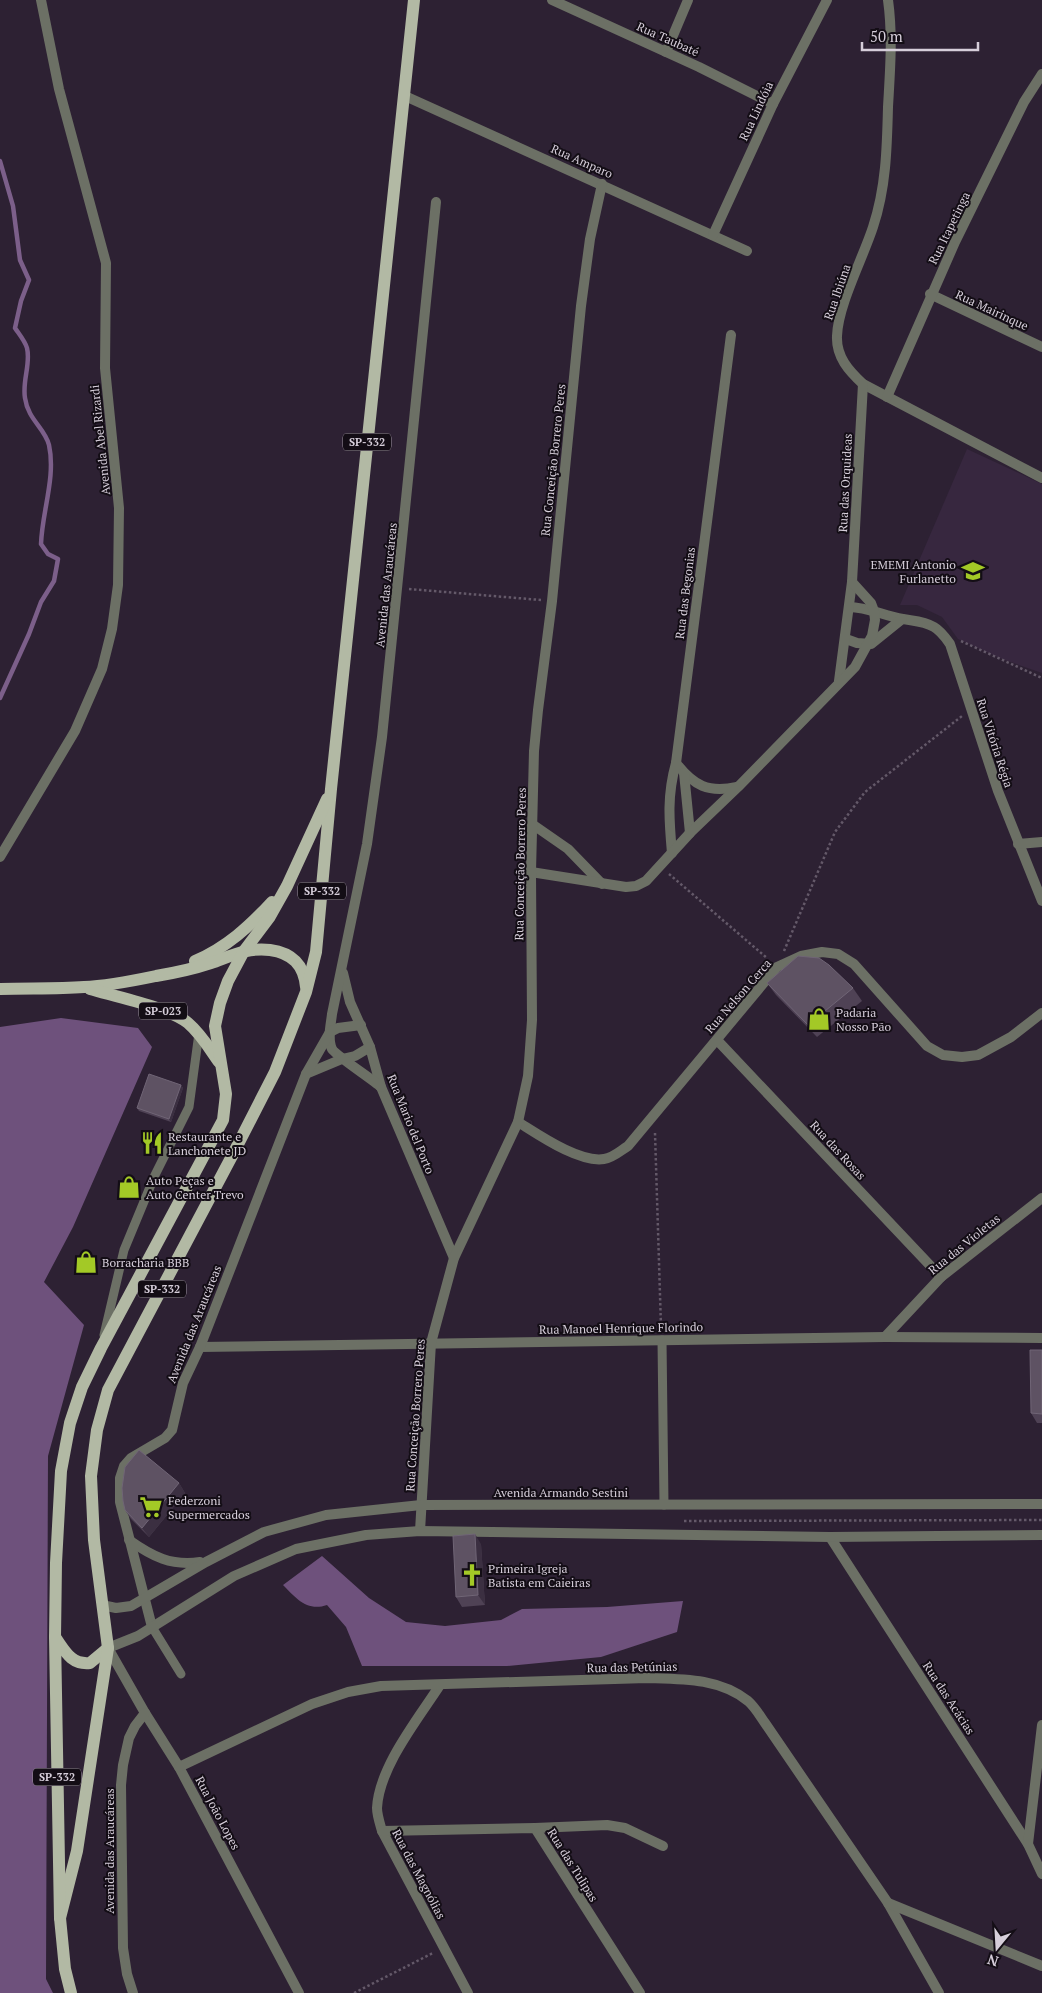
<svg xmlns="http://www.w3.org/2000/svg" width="1042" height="1993" font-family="'PT Serif',serif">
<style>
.built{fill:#37273f}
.forest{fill:#6e517c}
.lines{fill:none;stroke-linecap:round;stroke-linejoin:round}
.stream{stroke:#7c5f8a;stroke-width:4.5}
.path{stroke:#645969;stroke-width:2.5;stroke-dasharray:2.5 2.5;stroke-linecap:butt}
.service{stroke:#6c7065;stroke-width:9}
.minor{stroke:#6c7065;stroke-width:10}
.tertiary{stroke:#6c7065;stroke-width:10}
.primary{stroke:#b2b9a4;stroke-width:12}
.wall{fill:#4f4255}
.shaded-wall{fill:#3b2f41}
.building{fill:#5e5263;stroke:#706576}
.labels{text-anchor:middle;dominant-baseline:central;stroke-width:4;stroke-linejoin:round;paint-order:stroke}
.shield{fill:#130d15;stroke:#9c949f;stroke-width:1}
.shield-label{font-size:11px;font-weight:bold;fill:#d6ceda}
.street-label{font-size:12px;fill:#d6ceda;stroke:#130d15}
.poi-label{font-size:12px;fill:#d6ceda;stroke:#130d15;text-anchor:start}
</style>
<rect width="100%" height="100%" fill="#2d2133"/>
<path class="built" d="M967 449 1042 484V673L1002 659 958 639 942 617 917 605H900Z"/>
<g class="forest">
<path d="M61 1018 138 1028 152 1047 73 1227 44 1282 84 1325 48 1456 46 1979 53 1993H0V1027Z"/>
<path d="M322 1556 369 1598 406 1622 445 1626 501 1620 522 1609 607 1607 683 1601 677 1632 601 1657 507 1666H362L346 1627 327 1605C307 1612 296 1598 283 1585Z"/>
</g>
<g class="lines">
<path class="stream" d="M0 161 13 206 20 260 29 280 21 301 15 328C19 334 25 341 27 348 31 364 22 381 25 398 28 420 45 428 49 445 56 477 42 512 41 544L48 554 58 559 54 581 41 602 29 634 0 698"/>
<g class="path">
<path d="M409 589 541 600"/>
<path d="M961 641 1042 678"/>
<path d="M669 874 767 958"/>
<path d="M784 951 835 832 865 792 962 716"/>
<path d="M655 1133 661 1327"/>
<path d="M684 1521 1042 1520"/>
<path d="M354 1993 433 1953"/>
</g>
<g class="service">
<path d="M104 1335 124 1250 155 1175 189 1107 199 1033"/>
<path d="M662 1340 664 1505"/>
<path d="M152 1627 181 1674"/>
</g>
<g class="minor">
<path d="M552 0 699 67 773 104"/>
<path d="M888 0C893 36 890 71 888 107 887 148 886 188 873 227 863 258 838 305 837 336 836 357 849 371 863 384L1042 478"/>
<path d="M666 52 688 0"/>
<path d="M405 96 747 251"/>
<path d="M713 235 773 104 827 0"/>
<path d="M930 294 1042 347"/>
<path d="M887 397 955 242 1024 102 1042 74"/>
<path d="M849 607C868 607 884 616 903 619 914 621 924 621 934 627 941 631 945 637 950 644L998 791 1042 901"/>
<path d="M846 639 857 643 871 644 902 619"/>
<path d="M839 681 852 582 863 384"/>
<path d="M676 763C694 786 708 793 737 787"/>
<path d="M684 773 690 833"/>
<path d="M532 824 568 849 602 884"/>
<path d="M1018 844 1042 842"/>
<path d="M672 853C669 820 667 795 676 763L731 335"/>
<path d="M531 872 626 887 636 886 646 881 690 833 738 787 855 667 872 636 875 620 874 611 871 603 852 582"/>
<path d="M343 973 350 1002 370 1047 381 1087 454 1258"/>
<path d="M717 1040 941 1277"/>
<path d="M306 1074 342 1059 355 1056 370 1047"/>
<path d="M381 1087C372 1079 335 1055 332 1049 327 1039 331 1024 332 1014L367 844 382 737 436 202"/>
<path d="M518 1122C539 1135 579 1163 604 1159 613 1158 620 1151 628 1146L777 967 801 956 822 952 838 954 854 964 927 1046 943 1055 962 1057 978 1055 1011 1037 1042 1013"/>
<path d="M885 1337 941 1277 1042 1198"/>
<path d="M200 1347 885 1337 1042 1338"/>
<path d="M420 1531 431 1343 454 1258 518 1122 528 1076 532 1020 531 872 534 751 538 710 552 601 581 306 590 239 602 184"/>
<path d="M830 1537 1028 1844 1042 1874"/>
<path d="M152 1627 120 1502V1478L124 1466 131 1458 165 1438 172 1430 183 1383 200 1347 306 1074 330 1032 338 1028 361 1025"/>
<path d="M108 1648 145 1713 179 1767 299 1993"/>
<path d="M440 1685C418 1719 379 1767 377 1808 377 1815 380 1824 382 1831L468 1993"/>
<path d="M179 1767 312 1704 348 1692 381 1686 647 1678C682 1679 719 1678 748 1701 755 1707 760 1716 765 1723L888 1903 939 1993"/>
<path d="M535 1828 607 1825 625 1828 663 1846"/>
<path d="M382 1831 535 1828 640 1993"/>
<path d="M1028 1844 1042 1725"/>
<path d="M888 1903 1042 1966"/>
<path d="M133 1993 127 1974 123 1948 121 1785 123 1765 129 1738 135 1726 145 1713"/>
</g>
<g class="tertiary">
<path d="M0 857 75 731 102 669 112 629 118 585 119 508 105 368 106 263 59 89 41 0"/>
<path d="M129 1540C153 1557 171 1566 200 1562"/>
<path d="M102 1605 116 1608 131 1606 206 1562 264 1532 326 1515 421 1505 1042 1504"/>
<path d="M108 1648 138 1636 234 1576 296 1549 366 1535 420 1531 830 1537 1042 1535"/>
</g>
<g class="primary">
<path d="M195 961C226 948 250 926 272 902"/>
<path d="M0 989C28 988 56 989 84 987 108 986 132 981 156 976 174 973 193 969 211 963 231 956 248 947 270 950 292 953 304 965 306 987"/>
<path d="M90 989C114 996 170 1008 188 1023 201 1034 209 1048 219 1062"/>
<path d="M55 1637C65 1651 71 1665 90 1663L108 1648"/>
<path d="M60 1918 77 1851 108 1648 94 1540 91 1476 97 1430 108 1390 232 1156 275 1072 306 992 316 952 331 789 414 0"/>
<path d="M71 1993 65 1969 60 1918 55 1637 56 1563 61 1471 70 1423 82 1387 101 1348 223 1120 226 1094 215 1026 220 1003 228 981 244 951 269 918 287 886 327 799"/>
</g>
</g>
<g class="wall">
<path d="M767 983 853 988 862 1001 817 1037 776 995Z"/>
<path d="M181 1085 183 1088 171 1122 139 1111 137 1108Z"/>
<path d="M1042 1350V1423H1037L1031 1413Z"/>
<path d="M179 1483 185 1493 149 1537 131 1519 125 1510Z"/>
<path d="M481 1544 485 1605 462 1607 456 1597Z"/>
</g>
<g class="shaded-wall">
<path d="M181 1085 183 1088 171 1122 169 1119Z"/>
<path d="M179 1483 185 1493 149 1537 142 1528Z"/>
<path d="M475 1534 481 1544 485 1605 478 1595Z"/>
</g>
<g class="building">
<path d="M798 956 819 958 829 965 853 988 808 1025 767 983Z"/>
<path d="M149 1074 181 1085 169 1119 137 1108Z"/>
<path d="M1030 1350H1042V1414L1031 1413Z"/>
<path d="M139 1450 179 1483 142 1528 125 1510 123 1501 122 1488 125 1467Z"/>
<path d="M475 1534 478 1595 456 1597 453 1536Z"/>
</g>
<defs>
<symbol id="school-bare" viewBox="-9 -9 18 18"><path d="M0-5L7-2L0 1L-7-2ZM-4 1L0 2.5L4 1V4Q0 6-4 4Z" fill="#a3c926" stroke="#130d15" stroke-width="2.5" paint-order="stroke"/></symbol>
<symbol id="shop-bare" viewBox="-9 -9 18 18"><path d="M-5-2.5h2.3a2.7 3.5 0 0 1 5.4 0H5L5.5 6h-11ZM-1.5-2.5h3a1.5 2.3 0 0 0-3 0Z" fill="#a3c926" stroke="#130d15" stroke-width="2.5" paint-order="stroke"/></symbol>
<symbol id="restaurant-bare" viewBox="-9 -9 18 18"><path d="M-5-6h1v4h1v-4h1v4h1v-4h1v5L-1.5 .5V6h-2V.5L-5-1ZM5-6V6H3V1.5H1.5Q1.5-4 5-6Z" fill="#a3c926" stroke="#130d15" stroke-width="2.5" paint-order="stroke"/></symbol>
<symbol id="supermarket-bare" viewBox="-9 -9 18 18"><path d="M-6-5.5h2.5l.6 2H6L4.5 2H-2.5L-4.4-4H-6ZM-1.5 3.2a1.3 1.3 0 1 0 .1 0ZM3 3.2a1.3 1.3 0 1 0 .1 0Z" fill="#a3c926" stroke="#130d15" stroke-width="2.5" paint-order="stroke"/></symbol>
<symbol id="church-bare" viewBox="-9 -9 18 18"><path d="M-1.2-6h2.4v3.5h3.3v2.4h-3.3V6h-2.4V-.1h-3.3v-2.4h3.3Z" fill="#a3c926" stroke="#130d15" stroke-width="2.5" paint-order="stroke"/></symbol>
</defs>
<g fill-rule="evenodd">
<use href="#school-bare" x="957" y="555" width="32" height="32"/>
<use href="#shop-bare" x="803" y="1003" width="32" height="32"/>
<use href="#restaurant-bare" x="136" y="1127" width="32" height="32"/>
<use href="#shop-bare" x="113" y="1171" width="32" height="32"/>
<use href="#shop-bare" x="70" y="1246" width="32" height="32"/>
<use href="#supermarket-bare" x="135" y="1491" width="32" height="32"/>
<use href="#church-bare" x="456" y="1559" width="32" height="32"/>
</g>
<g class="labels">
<g class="shield">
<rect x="343" y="433.5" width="48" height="17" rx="4"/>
<rect x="298" y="882.5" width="48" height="17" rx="4"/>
<rect x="139" y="1002.5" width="48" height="17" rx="4"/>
<rect x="138" y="1280.5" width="48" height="17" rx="4"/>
<rect x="33" y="1768.5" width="48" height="17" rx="4"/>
</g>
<g class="shield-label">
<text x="367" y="442">SP-332</text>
<text x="322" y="891">SP-332</text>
<text x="163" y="1011">SP-023</text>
<text x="162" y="1289">SP-332</text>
<text x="57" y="1777">SP-332</text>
</g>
<g class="street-label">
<text transform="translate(668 39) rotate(24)">Rua Taubaté</text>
<text transform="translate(756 111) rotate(-65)">Rua Lindóia</text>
<text transform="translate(582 161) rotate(24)">Rua Amparo</text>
<text transform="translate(949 228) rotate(-64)">Rua Itapetinga</text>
<text transform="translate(837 292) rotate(-71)">Rua Ibiúna</text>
<text transform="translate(992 310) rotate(25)">Rua Mairinque</text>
<text transform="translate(100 440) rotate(-96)">Avenida Abel Rizardi</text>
<text transform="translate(553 460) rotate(-84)">Rua Conceição Borrero Peres</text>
<text transform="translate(845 483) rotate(-87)">Rua das Orquideas</text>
<text transform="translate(386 585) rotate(-84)">Avenida das Araucáreas</text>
<text transform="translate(685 593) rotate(-83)">Rua das Begonias</text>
<text transform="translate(995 743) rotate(72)">Rua Vitória Régia</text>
<text transform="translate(520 864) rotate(-89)">Rua Conceição Borrero Peres</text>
<text transform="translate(738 996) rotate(-49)">Rua Nelson Cerca</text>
<text transform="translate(411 1124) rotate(68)">Rua Mario del Porto</text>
<text transform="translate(838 1150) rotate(47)">Rua das Rosas</text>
<text transform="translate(964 1244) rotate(-39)">Rua das Violetas</text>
<text transform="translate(194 1324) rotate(-68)">Avenida das Araucáreas</text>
<text transform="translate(621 1328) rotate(-1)">Rua Manoel Henrique Florindo</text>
<text transform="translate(415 1415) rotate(-86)">Rua Conceição Borrero Peres</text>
<text x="561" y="1492">Avenida Armando Sestini</text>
<text transform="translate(632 1667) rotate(-1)">Rua das Petúnias</text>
<text transform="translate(949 1698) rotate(57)">Rua das Acácias</text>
<text transform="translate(218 1813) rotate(62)">Rua João Lopes</text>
<text transform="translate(109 1851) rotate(-90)">Avenida das Araucáreas</text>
<text transform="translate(573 1865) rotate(58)">Rua das Tulipas</text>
<text transform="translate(419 1874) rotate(62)">Rua das Magnólias</text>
</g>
<g class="poi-label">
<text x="956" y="564" text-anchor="end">EMEMI Antonio<tspan x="956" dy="14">Furlanetto</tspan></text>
<text x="836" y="1012">Padaria<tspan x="836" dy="14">Nosso Pão</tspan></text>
<text x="168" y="1136">Restaurante e<tspan x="168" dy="14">Lanchonete JD</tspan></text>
<text x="146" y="1180">Auto Peças e<tspan x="146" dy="14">Auto Center Trevo</tspan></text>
<text x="102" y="1262">Borracharia BBB</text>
<text x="168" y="1500">Federzoni<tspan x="168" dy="14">Supermercados</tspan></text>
<text x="488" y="1568">Primeira Igreja<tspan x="488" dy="14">Batista em Caieiras</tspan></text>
</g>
</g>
<g transform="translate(997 1948) rotate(198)" stroke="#130d15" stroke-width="4" paint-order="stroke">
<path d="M0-4L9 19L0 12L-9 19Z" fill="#d6ceda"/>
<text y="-8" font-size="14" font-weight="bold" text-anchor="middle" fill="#d6ceda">N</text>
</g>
<path d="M862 42v8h116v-8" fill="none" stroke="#d6ceda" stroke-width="2.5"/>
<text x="870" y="42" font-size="15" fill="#d6ceda" stroke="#130d15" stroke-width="4" paint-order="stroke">50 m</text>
</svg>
